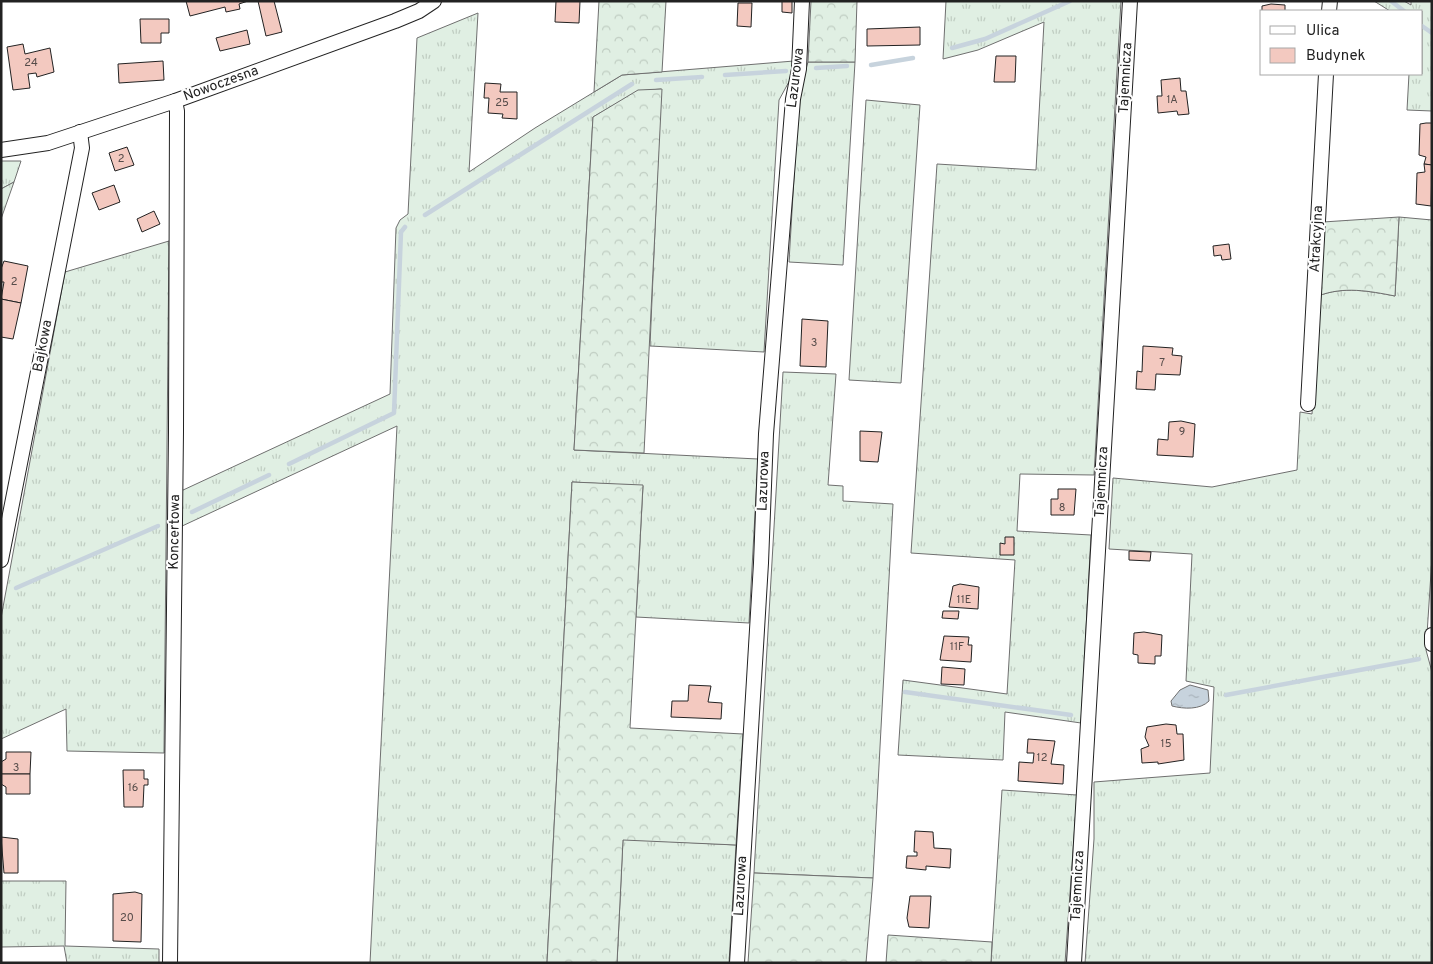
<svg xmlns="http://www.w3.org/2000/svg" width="1433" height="964" font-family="Overpass,sans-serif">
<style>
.grass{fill:url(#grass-tufts);stroke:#6f6f6f}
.forest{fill:url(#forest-crowns);stroke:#6f6f6f}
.water{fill:url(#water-ripples);stroke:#6f6f6f}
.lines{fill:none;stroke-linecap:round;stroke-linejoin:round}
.stream{stroke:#c7d3dd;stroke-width:4.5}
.building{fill:#f3c9c0;stroke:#222}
.minor-casing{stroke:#222;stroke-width:16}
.minor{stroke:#fff;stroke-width:14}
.labels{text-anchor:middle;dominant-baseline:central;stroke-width:4;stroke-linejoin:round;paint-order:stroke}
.number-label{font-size:11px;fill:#564c4a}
.street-label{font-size:14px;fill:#222;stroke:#fff}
</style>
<defs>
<pattern id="grass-tufts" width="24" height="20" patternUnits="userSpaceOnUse" patternTransform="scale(1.25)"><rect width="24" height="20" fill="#e0efe3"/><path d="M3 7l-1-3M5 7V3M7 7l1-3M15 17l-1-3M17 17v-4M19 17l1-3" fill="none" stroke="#c0cdc2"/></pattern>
<pattern id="forest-crowns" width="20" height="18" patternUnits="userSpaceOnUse" patternTransform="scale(1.25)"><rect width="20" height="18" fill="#e0efe3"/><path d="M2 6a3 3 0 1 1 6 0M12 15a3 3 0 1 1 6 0" fill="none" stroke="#c0cdc2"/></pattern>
<pattern id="water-ripples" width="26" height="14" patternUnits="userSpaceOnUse" patternTransform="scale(1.25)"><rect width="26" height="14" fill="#c7d3dd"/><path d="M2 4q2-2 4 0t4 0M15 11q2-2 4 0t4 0" fill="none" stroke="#abb5bd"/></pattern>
</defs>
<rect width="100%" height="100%" fill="#fff"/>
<g class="grass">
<path d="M946 1H1121L1094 475 1020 474 1017 531 1091 535 1081 723 1005 712 1003 760 898 755 903 680 1007 694 1015 560 911 553 937 164 1036 170 1044 22 978 50 943 59Z"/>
<path d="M1374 1H1404L1411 5V1H1432V111L1407 110 1409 74H1422V11H1390Z"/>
<path d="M478 13 469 172 535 128 622 75 794 61 791 78 779 100 764 352 650 346 661 89 638 91 593 117 574 450 758 459 749 623 636 617 643 486 572 482 547 963H370L397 426 180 527 181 491 390 394 396 228 400 220 408 214 417 38Z"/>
<path d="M808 62H855L843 265 789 262 799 93Z"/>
<path d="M866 100 920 105 901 383 849 380Z"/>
<path d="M1 161H21L14 182 1 189Z"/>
<path d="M1399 217 1432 220V557L1426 650 1432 672V963H1085L1094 839V782L1210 773 1214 687 1186 681 1192 554 1109 549 1113 478 1212 487 1297 470 1300 412 1312 414 1318 296C1343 286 1369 291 1395 296Z"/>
<path d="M169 241 164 753 67 751 66 709 1 739V618L65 272Z"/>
<path d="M783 372 836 374 828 485 843 486V501L893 504 873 878 754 873Z"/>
<path d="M1002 790 1077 795 1065 963H991Z"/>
<path d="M623 839 736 845 729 963H617Z"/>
<path d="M1 881H66L65 946 159 949V963H67L64 946 1 947Z"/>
</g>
<g class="forest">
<path d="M599 1H666L662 72 622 75 594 92Z"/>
<path d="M811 1H857L855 62H808Z"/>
<path d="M662 89 644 453 574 450 593 117 638 90Z"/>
<path d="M14 182 1 219V189Z"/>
<path d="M1399 217 1395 296C1369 291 1344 286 1318 296L1323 222Z"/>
<path d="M572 482 643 485 630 728 743 734 736 845 623 840 617 963H547Z"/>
<path d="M754 873 873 878 866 963H748Z"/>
<path d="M888 935 992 942 991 963H886Z"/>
</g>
<path class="water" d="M1190 685 1208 690 1209 701C1200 710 1184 709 1172 706L1171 701 1180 690Z"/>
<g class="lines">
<g class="stream">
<path d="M1391 1 1404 11"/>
<path d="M1422 26 1432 33"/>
<path d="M952 48 985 39 1070 1"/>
<path d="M871 65 913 58"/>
<path d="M816 68 847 66"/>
<path d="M725 75 786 71"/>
<path d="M656 80 702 77"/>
<path d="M425 215 632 84"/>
<path d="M289 464 394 413 401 232 405 227"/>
<path d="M192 512 269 475"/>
<path d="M16 588 158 526"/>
<path d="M905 692 1071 715"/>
<path d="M1226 695 1419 659"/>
</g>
</g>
<g class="building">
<path d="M186 1H248L239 4 240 9 226 12 225 7 190 16Z"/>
<path d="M258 1H274L282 32 266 36Z"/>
<path d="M556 1H580L579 23 555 22Z"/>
<path d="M782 1H792V13L782 12Z"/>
<path d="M738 3H752L751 27 737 26Z"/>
<path d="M1271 4 1285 5V11H1262V6Z"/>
<path d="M140 19H169V33H161V43H141Z"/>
<path d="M920 27V45L867 46V29Z"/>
<path d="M247 30 250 44 220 51 216 38Z"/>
<path d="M23 44 25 54 50 48 54 72 37 77 36 73 28 74 30 88 13 90 7 47Z"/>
<path d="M996 56H1016L1015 82H994Z"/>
<path d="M163 61 164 80 119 83 118 64Z"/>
<path d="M1180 78 1181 91H1186L1189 114 1178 115 1177 111 1158 113 1157 96H1162L1161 80Z"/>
<path d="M485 83 501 84 500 92H517V119L502 118 503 114 488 113 489 98H484Z"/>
<path d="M1426 123H1432V165L1424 164 1426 157 1419 155 1420 124Z"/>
<path d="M127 147 134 165 115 171 109 153Z"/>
<path d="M1424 164 1432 165 1431 206 1416 204 1417 173 1425 172Z"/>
<path d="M114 185 120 202 99 210 92 193Z"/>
<path d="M154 211 160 224 142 232 137 219Z"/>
<path d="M1229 244 1231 259 1222 260 1221 255 1214 256 1213 246Z"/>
<path d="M4 261 28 266 21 303 1 299 4 282H1V269Z"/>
<path d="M1 299 21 303 13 339 1 337Z"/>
<path d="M802 319 828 321 826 367 800 366Z"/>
<path d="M1143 346 1173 348 1172 355 1182 356 1180 375 1156 374 1155 390 1136 389 1137 371 1142 372Z"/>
<path d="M1181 421 1195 424 1193 457 1157 455 1158 439 1168 440 1169 422Z"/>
<path d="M860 431 882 432 878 462 860 461Z"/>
<path d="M1058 489H1076L1074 515H1051V499H1058Z"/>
<path d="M1005 537H1014V555H1000V543L1005 544Z"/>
<path d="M1129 551 1151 552 1150 561 1129 560Z"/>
<path d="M960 584 979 587 978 609 949 607 953 586Z"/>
<path d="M943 611H959L958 619 942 618Z"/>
<path d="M1144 632 1162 635 1161 656H1155V664L1138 663V655L1133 654 1134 633Z"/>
<path d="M944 636 969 637 968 645H972L971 662 940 660Z"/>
<path d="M942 667 965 669 964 685 941 684Z"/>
<path d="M689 685 711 686 708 702 722 703 721 719 671 717 672 701H688Z"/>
<path d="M1166 724 1176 725 1177 734H1183L1184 760 1158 764V762L1142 763 1141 749 1149 746 1145 737 1147 727Z"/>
<path d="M1028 739 1055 741 1051 764 1064 765 1063 784 1018 781 1019 762 1033 763 1034 753H1027Z"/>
<path d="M6 752H31L30 774H1V762L6 759Z"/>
<path d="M123 770H144V779H148V785H144L143 807H124Z"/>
<path d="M1 774H30V794H6V787L1 784Z"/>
<path d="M915 831 933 832 934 848 951 849 950 868 926 866V870L906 868 907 856H917V852H914Z"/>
<path d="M1 837 18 839V873H4Z"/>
<path d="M135 892 142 894 141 942 113 941V894Z"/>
<path d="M910 896H931L929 928 909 927 907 918Z"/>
</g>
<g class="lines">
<defs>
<g id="minor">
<path d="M1329 11 1330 1"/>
<path d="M1 150 48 143 175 101 395 21 419 11 434 1"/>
<path d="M1308 404 1326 74"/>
<path d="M1 560 82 148 80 132"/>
<path d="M1432 635V644"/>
<path d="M170 963 176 432 177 111 175 101"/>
<path d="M737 963 761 563 766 434 793 99 799 69 802 1"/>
<path d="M1074 963 1130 1"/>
</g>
</defs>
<use href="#minor" class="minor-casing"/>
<use href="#minor" class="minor"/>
</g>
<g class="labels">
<g class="number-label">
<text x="31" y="63">24</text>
<text x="1172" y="100">1A</text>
<text x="502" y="103">25</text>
<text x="121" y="159">2</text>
<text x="14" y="282">2</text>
<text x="814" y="343">3</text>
<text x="1162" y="363">7</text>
<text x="1182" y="432">9</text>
<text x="1062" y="508">8</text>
<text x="964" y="600">11E</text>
<text x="957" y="647">11F</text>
<text x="1166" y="744">15</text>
<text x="1042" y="758">12</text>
<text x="16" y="768">3</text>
<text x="133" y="788">16</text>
<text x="127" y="918">20</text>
</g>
<g class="street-label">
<text transform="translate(796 78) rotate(-83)">Lazurowa</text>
<text transform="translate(1126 78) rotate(-87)">Tajemnicza</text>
<text transform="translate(221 84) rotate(-20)">Nowoczesna</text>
<text transform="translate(1317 239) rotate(-87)">Atrakcyjna</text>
<text transform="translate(43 346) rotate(-79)">Bajkowa</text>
<text transform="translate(764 481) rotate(-88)">Lazurowa</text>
<text transform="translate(1102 482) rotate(-87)">Tajemnicza</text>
<text transform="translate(175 532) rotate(-89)">Koncertowa</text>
<text transform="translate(741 886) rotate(-87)">Lazurowa</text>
<text transform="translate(1078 886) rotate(-87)">Tajemnicza</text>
</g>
</g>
<rect width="1433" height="964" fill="none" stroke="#222222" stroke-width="5"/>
<rect x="1260" y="10" width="162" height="65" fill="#ffffff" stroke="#a7a7a7"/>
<rect x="1270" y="26" width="25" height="8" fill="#ffffff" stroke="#a7a7a7"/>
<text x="1306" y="35" font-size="15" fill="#222222">Ulica</text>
<rect x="1270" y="48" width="25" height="15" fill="#f3c9c0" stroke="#a7a7a7"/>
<text x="1306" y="60" font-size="15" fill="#222222">Budynek</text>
</svg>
